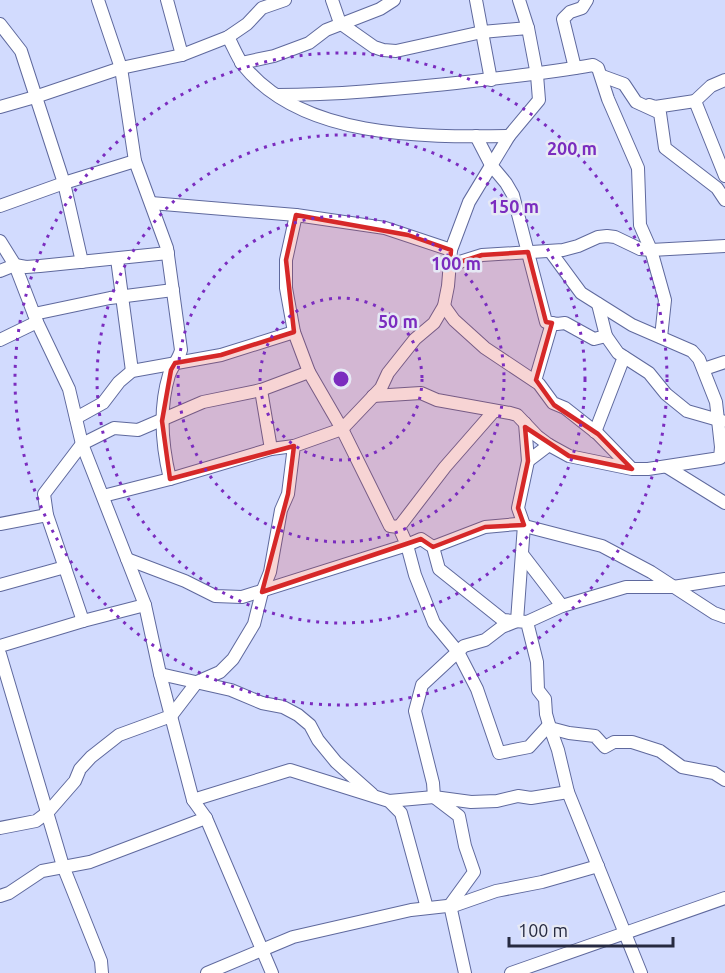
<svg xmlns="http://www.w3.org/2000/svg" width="725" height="973" font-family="Ubuntu,sans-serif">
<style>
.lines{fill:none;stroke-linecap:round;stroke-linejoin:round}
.minor-casing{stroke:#5f699d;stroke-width:14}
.minor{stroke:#fff;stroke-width:12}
.marked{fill:#d62828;fill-opacity:0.2;stroke:#d62828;stroke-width:4.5;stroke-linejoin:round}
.ring{fill:none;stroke:#7b2cbf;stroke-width:3;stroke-dasharray:3 6}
.centre{fill:#7b2cbf;stroke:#e6e9f5;stroke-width:3}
.ring-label{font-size:18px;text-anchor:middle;font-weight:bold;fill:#7b2cbf;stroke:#e6e9f5;stroke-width:5;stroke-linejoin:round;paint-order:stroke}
</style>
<rect width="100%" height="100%" fill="#d2dbfe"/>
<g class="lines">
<defs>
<g id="minor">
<path d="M98 0 121 68 135 161 167 248 181 350C179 359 172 366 169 375 159 408 162 446 170 479L103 496"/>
<path d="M167 0 182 55"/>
<path d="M476 0 491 80"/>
<path d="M519 0 528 28"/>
<path d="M0 24 21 51 64 183 82 262"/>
<path d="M228 37C233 46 237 57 243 65 302 139 423 137 509 136"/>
<path d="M241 63 274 56 309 43 326 30 380 9 394 0"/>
<path d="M575 68 563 19 570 12 582 8 587 0"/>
<path d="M602 76 624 84 636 102 660 113 665 148 717 188 725 200"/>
<path d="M277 95C337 95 397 89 456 83 502 78 547 73 593 65L598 68 608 99 638 168 640 225 651 250 665 300 661 337"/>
<path d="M695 101 711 86 725 80"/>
<path d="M649 105 655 107 695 101 725 176"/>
<path d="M0 107 35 97 121 68 182 55 228 37 247 24 262 8 285 0"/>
<path d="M476 136 491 165 506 183 513 195 546 322 557 324 565 323 594 339 606 336 598 304"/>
<path d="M151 203 296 215 385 228 451 250"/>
<path d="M0 206 64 183 135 161"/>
<path d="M296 215 286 260V288L294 332 309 372 342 429 390 526 399 527 407 545 421 539 433 547 439 569 503 620 527 622 537 662 538 690 545 699 546 714 550 728 569 733 595 736 605 747 614 742H632L660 751 682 767 714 773 725 780"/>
<path d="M0 241 15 265 37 322 69 389 82 444 145 605 160 674 193 800 206 818 272 973"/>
<path d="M117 259 132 371"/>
<path d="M450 265 482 255 563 250 578 246 598 237 607 236 615 237 640 249 651 250 725 246"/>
<path d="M0 271 15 265 26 267 40 266 168 253"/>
<path d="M444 306 454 320 485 348 539 384 553 403 565 408 598 434 631 468"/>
<path d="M34 314 110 298 173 290"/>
<path d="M606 336 618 353 649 373 666 394 687 411 722 421"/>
<path d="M0 340 37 322"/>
<path d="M704 369 725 362"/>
<path d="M535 381 552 323"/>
<path d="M261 390 271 449"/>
<path d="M373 396 421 393 437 400 510 413 517 415 537 436 549 445 569 456 632 469H648L720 458 721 447 716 402 699 359 692 351 632 325 581 293 550 251"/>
<path d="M76 418 103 403 119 382 132 371 221 355 294 332"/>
<path d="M525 423 528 461 549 445"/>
<path d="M595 432 624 357"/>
<path d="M667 467 725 503"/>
<path d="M170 479 271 449 294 446"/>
<path d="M0 524 47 515"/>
<path d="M399 527 445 467 494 411"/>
<path d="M433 547 485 527 517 524 602 546 651 572 714 613 725 617"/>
<path d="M522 554 562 606"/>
<path d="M127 559 185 581 215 596 242 597 407 545 415 575 434 623 458 652 477 689 499 753 529 747 549 725 558 750 568 792 641 973"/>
<path d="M0 585 65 567"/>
<path d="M83 621 47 515 44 494 82 444 114 428 138 430 203 402 261 390 309 372"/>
<path d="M527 622 562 606 626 587H673L725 579"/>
<path d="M0 646 83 621 145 605"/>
<path d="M0 654 63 866 101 961 102 973"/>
<path d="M160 674 231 690 262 703 283 707 298 715 310 725 318 740 336 762 372 794"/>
<path d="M193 800 290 770 389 801 401 813 427 908"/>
<path d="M389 801 434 797 471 802 497 801 518 796 531 798 568 792"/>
<path d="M0 828 36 821 48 812 75 781 80 769 91 757 119 735 171 716 197 682 220 672 233 659 254 624 262 592 270 572 281 510 288 494 294 446 342 429 381 388 388 373 415 339 434 323 444 306 448 286 451 250 469 202 509 136 539 100 537 75 528 28 482 32 396 51 383 50 374 47 340 23 332 0"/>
<path d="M0 896 9 893 42 871 90 862 206 818"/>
<path d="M207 973 293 937 411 910 456 905 496 891 542 882 598 866"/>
<path d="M465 973 450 905 474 872 465 846 459 816 434 797 433 783 415 711 422 685 464 646 485 640 502 627 517 621 524 525 518 508 528 461"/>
<path d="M511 973 725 898"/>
</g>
</defs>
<use href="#minor" class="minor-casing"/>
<use href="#minor" class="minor"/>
</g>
<path class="marked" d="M296 215 408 235 451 250 450 265 482 255 528 252 546 322 552 323 536 380 554 405 598 434 632 469 569 456 525 427 528 461 518 508 524 525 485 527 433 547 421 539 262 592 288 494 294 446 170 479 162 421 171 370 175 363 221 355 294 332 286 260Z"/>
<g class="ring">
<circle cx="341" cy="379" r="81"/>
<circle cx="341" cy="379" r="163"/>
<circle cx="341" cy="379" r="244"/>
<circle cx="341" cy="379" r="326"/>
</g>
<circle cx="341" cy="379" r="9" class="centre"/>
<g class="ring-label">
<text x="572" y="155">200 m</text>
<text x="514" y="213">150 m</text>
<text x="456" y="270">100 m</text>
<text x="398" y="328">50 m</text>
</g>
<path d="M509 937v9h164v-9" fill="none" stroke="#262a40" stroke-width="3"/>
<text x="518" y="937" font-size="18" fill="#262a40" stroke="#e6e9f5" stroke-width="4.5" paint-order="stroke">100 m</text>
</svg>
